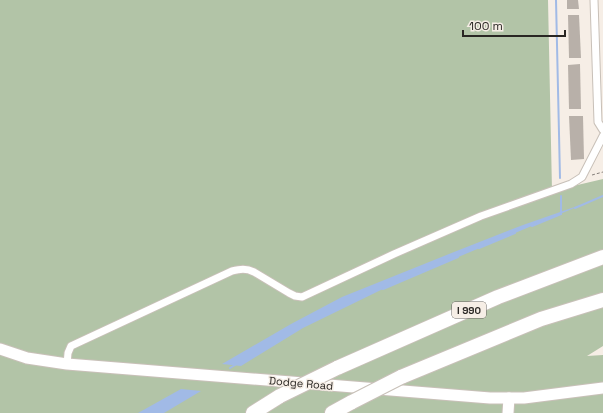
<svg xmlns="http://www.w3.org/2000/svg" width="603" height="413" font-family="'Space Grotesk',sans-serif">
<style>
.green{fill:#b2c4a7}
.water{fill:#a1bae6}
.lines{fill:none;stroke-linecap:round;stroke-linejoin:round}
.stream{stroke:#a1bae6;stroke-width:2}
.building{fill:#b8b0a9}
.street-casing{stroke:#c8c0b8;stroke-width:9}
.secondary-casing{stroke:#c8c0b8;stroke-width:13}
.highway-casing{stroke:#c8c0b8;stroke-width:16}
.path{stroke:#86807b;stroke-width:1;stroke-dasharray:3 2;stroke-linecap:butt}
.street{stroke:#fff;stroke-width:7}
.secondary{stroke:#fff;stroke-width:11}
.highway{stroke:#fff;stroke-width:14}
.highway-bridge-casing{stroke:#c8c0b8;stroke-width:16;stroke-linecap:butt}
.highway-bridge{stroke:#fff;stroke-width:14}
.labels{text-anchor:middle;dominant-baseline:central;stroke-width:3;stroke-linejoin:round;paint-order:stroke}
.shield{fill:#f6eee6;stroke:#66625e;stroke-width:1}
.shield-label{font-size:10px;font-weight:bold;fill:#292623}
.street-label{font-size:11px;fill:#292623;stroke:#f6eee6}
</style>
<rect width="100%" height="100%" fill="#f6eee6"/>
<path class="green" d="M0 0H548L552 191 603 179V346L587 356 603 355V413H0Z"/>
<g class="water">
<path d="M586 203 385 288 303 328 241 366 222 364 291 324 342 297 454 252 523 225Z"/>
<path d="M181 389 201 391 164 413H138Z"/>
</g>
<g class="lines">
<g class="stream">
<path d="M556 0 560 178"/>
<path d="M561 196V214"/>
<path d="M575 208 603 196"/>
<path d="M532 226 561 214"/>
<path d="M479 248 515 233"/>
<path d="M383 289 458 257"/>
<path d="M230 368 235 365"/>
</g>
</g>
<g class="building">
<path d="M567 0H578L579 9H567Z"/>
<path d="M568 15H579L581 58H569Z"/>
<path d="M580 64 581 109H569L568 65Z"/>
<path d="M569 116H583L584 159 571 160Z"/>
</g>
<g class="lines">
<defs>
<g id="street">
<path d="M594 0 598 122 603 130"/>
<path d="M67 364 68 353 71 346 232 271C240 269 246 268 254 272L289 293 295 296 302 297 394 254 481 216 571 184 582 177 603 136"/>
</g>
<g id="secondary">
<path d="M0 349 27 358 67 364 490 398H524L603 388"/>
<path d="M508 413 509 398"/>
</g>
<g id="highway">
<path d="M337 368 498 297 603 257"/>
<path d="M401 377 541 319 603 300"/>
<path d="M253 413 280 396"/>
<path d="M332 413 352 402"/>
</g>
</defs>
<use href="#street" class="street-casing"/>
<use href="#secondary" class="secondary-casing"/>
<use href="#highway" class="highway-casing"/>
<path class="path" d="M592 175 603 172"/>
<use href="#street" class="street"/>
<use href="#secondary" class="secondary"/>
<use href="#highway" class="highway"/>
<defs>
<g id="highway-bridge">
<path d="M280 396 337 368"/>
<path d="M352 402 401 377"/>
</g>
</defs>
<use href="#highway-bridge" class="highway-bridge-casing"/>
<use href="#highway-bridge" class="highway-bridge"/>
</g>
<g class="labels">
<rect class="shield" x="452" y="302" width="34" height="16" rx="3"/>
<g class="shield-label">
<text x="469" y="310">I 990</text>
</g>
<g class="street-label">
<text transform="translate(301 383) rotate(5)">Dodge Road</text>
</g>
</g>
<path d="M463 30v6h102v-6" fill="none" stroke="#292623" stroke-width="2"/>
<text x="469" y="30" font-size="12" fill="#292623" stroke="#f6eee6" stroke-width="3" paint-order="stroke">100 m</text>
</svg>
